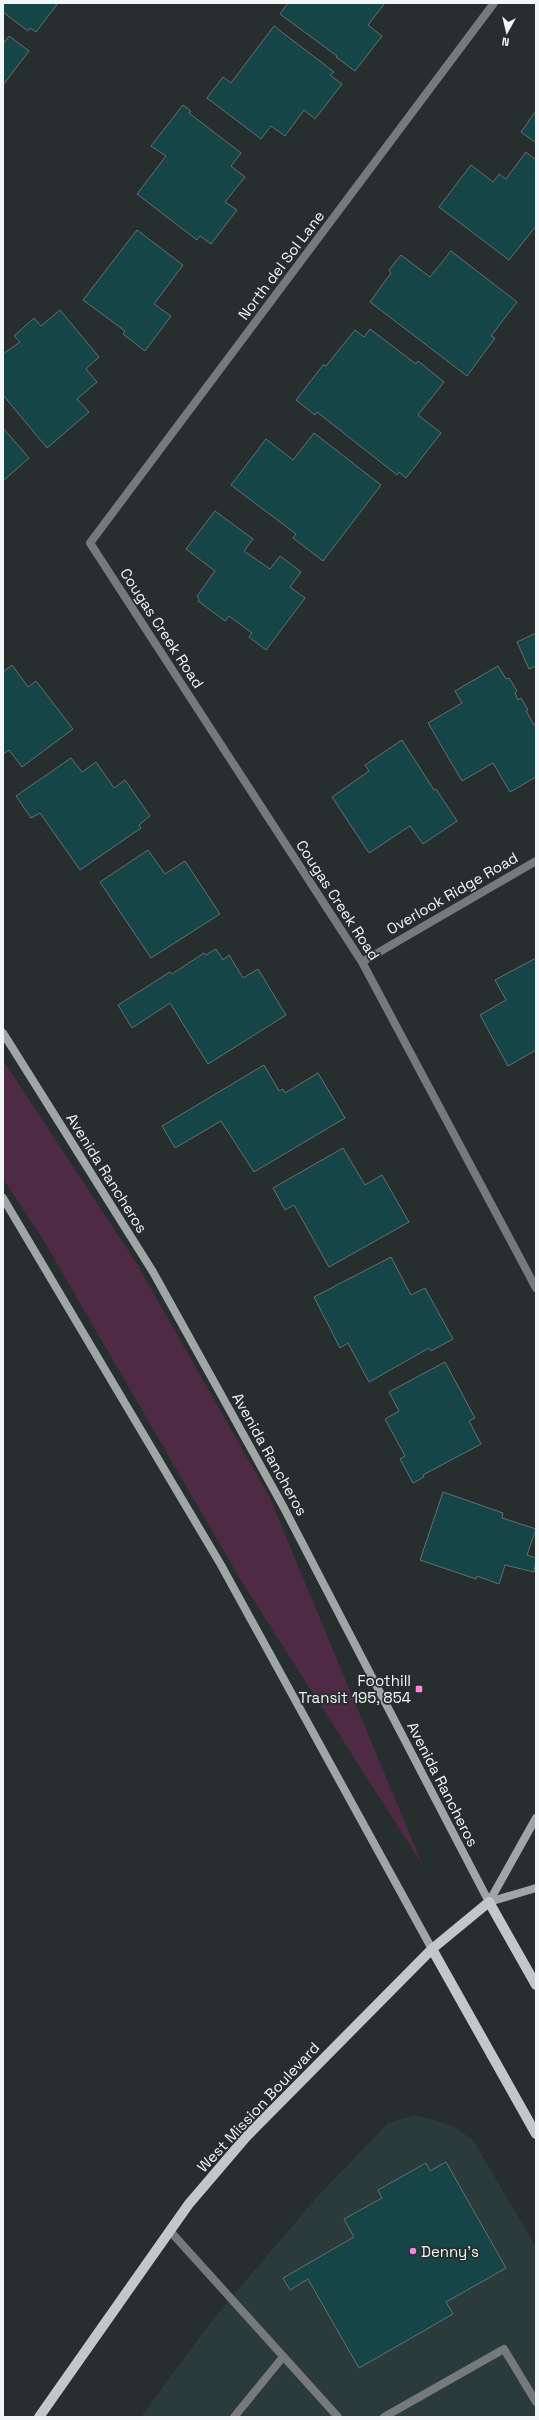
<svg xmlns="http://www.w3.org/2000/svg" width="539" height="2420" font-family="'Space Grotesk',sans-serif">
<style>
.built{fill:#2b3a3b}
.green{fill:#4f2a45}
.building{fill:#164548;stroke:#656e6e}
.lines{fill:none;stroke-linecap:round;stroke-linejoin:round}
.service{stroke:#767a7a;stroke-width:8}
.minor{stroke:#767a7a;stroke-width:8}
.secondary{stroke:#a0a6a6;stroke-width:8}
.primary{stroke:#c0c8c8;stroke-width:10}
.poi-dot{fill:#fe85e0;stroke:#262e2e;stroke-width:1.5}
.labels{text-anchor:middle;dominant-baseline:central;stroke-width:3.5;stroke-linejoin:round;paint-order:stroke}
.street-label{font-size:15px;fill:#f1f6f6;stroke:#262e2e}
.poi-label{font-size:15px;fill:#f1f6f6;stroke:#262e2e;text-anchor:end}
</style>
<rect width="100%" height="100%" fill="#262e2e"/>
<path class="built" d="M415 2115 451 2125 473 2140 536 2247V2417H141L210 2323 316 2198 388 2123Z"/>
<path class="green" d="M3 1060 137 1264 269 1496 423 1866 240 1579 41 1236 3 1179Z"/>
<g class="building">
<path d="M3 3H58L36 32 30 28 28 31 3 12Z"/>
<path d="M288 3H385L368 25 382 36 355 71 336 57 337 56 280 14Z"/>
<path d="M274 26 334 72 330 75 342 84 315 119 304 110 285 136 271 126 261 139 207 98 223 77 231 83Z"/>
<path d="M9 36 29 51 3 85V44Z"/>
<path d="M183 105 191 111 189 113 241 153 231 166 245 177 225 202 237 210 211 244 200 236 197 240 137 194 166 156 151 146Z"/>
<path d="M536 111V143L521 132Z"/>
<path d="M526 152 536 160V226L509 260 439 207 471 165 493 182 499 174 506 179Z"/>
<path d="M137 230 183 265 154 304 171 316 145 351 123 334 125 331 83 300Z"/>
<path d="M451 251 517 302 491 336 495 338 467 376 370 302 391 273 389 270 401 255 430 277Z"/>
<path d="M60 310 99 357 86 369 97 382 77 399 89 412 47 448 3 395V354L20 342 14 336 34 318 41 326Z"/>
<path d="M370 329 416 364 418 361 444 382 418 415 441 433 406 478 399 472 397 475 317 412 315 415 296 400 323 365 326 366 355 330 364 337Z"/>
<path d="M3 428 29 458 3 481Z"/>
<path d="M314 433 381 485 323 561 293 538 296 534 231 485 266 439 293 460Z"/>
<path d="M215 511 253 539 244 551 270 569 280 556 301 572 290 587 305 598 266 650 249 637 252 633 229 616 225 621 198 601 199 599 197 596 215 571 186 549Z"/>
<path d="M536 633V666L529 669 517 642Z"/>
<path d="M12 665 28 687 36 681 73 729 22 767 9 750 3 754V672Z"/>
<path d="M498 666 506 679 509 678 517 691 515 693 518 700 521 698 528 710 526 711 534 725 536 724V777L510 792 493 763 462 781 428 723 462 703 455 691Z"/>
<path d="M402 740 434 790 436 789 457 821 423 844 410 826 369 853 332 797 369 771 365 765Z"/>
<path d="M71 758 82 772 96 762 114 788 125 780 150 816 139 825 141 828 80 870 40 813 31 818 16 796Z"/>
<path d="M148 850 165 874 185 861 220 914 151 958 100 882Z"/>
<path d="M216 949 223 960 229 955 243 978 258 969 286 1015 208 1064 170 1003 132 1028 118 1005 170 972 172 974 204 953 206 955Z"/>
<path d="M536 958V1050L508 1066 480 1015 506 1000 495 980Z"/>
<path d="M264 1065 279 1091 283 1089 285 1093 318 1073 345 1118 254 1172 221 1121 175 1148 162 1126Z"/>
<path d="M343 1148 365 1185 382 1175 409 1222 329 1267 294 1205 285 1210 273 1188Z"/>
<path d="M391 1257 411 1295 425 1288 453 1339 431 1351 429 1348 369 1382 348 1343 340 1348 314 1297Z"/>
<path d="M445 1362 475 1418 469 1421 481 1444 423 1475 424 1477 413 1483 400 1459 405 1456 385 1419 399 1411 389 1392Z"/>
<path d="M443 1492 503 1513 502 1518 536 1529 527 1555 536 1558 534 1572 505 1565 499 1584 477 1576 476 1579 420 1560Z"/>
<path d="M446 2162 506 2268 446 2302 453 2314 359 2368 308 2279 290 2290 283 2278 354 2237 344 2219 382 2198 378 2190 426 2163 430 2171Z"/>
</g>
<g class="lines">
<g class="service">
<path d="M170 2231 338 2417"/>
<path d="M234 2417 283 2357"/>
<path d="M384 2417 504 2349 536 2402"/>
</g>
<g class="minor">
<path d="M494 3 90 543 362 962 536 1288"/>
<path d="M362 962 536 861"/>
</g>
<g class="secondary">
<path d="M3 1033 153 1272 284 1508 489 1902"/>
<path d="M3 1198 221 1565 432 1949"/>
<path d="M489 1902 536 1818"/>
<path d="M489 1902 536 1888"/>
</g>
<g class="primary">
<path d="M432 1949 536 2134"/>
<path d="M39 2417 188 2205 246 2137 432 1949 489 1902 536 1985"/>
</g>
</g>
<g class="poi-dot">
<rect x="415" y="1685" width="8" height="8" rx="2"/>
<circle cx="413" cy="2251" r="4"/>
</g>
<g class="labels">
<g class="street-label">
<text transform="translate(281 265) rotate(-53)">North del Sol Lane</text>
<text transform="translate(162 628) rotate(57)">Cougas Creek Road</text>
<text transform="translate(452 893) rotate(-30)">Overlook Ridge Road</text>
<text transform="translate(338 900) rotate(57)">Cougas Creek Road</text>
<text transform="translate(107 1173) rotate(58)">Avenida Rancheros</text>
<text transform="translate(270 1454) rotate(61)">Avenida Rancheros</text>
<text transform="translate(443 1784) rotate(63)">Avenida Rancheros</text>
<text transform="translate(258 2107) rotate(-47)">West Mission Boulevard</text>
</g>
<g class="poi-label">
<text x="411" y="1680">Foothill<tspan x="411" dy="17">Transit 195, 854</tspan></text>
<text x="421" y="2251" text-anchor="start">Denny's</text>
</g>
</g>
<rect width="539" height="2420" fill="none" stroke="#f1f6f6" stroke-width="8"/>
<g transform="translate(507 32) rotate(188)" stroke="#262e2e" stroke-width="3" paint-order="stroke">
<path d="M0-3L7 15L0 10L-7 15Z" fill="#f1f6f6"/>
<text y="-6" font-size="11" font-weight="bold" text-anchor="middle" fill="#f1f6f6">N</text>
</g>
</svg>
